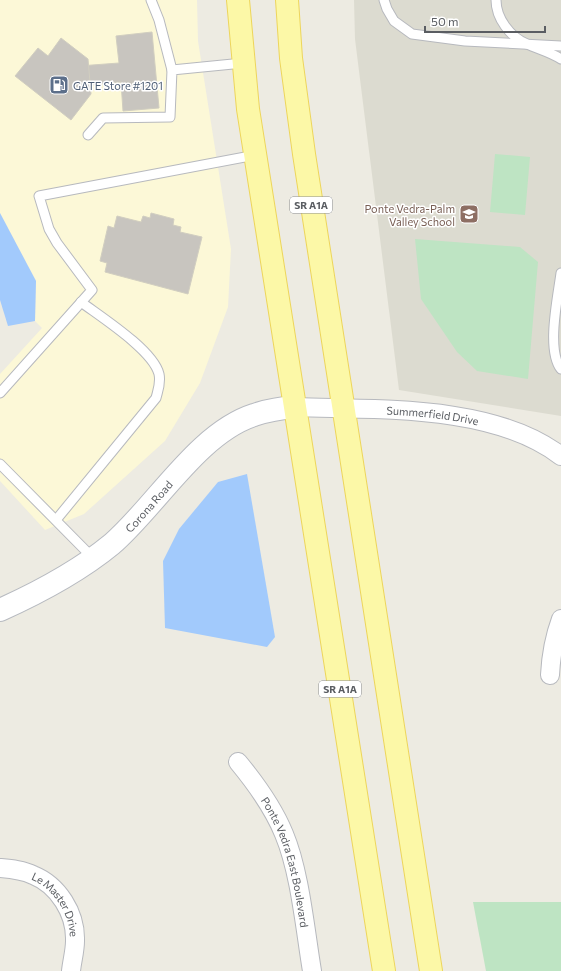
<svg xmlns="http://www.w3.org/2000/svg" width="561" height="971" font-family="Commissioner,sans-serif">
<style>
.commercial{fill:#fcf8d7}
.education{fill:#dcdbd0}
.green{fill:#bee4c3}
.water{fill:#a2cafc}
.building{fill:#c8c5bf;stroke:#d1cec0}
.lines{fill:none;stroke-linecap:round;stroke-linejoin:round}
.lane-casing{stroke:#b7b9be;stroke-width:11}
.street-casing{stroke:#b7b9be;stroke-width:20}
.secondary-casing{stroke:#b7bac0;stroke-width:24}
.primary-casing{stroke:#edd55b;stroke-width:24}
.lane{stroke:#fff;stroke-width:9}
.street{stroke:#fff;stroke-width:18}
.secondary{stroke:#fff;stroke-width:22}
.primary{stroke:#fcf8a7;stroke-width:22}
.labels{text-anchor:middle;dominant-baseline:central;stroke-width:3;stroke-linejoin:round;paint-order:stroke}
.shield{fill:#fff;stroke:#8c8e91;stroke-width:1}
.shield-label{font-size:10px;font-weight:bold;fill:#5a5d62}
.service-label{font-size:11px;fill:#4e5e75;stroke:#fff;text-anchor:start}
.education-label{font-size:11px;fill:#785e54;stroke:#fff;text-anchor:end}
.street-label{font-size:11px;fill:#5a5d62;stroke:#fff}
</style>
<rect width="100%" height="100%" fill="#edebe2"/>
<path class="commercial" d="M0 0H197L198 41 231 249 228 307 200 383 165 441 84 514 45 530 0 481V374L42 328 35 321 36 281 0 213Z"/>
<path class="education" d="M354 0H561V416L399 390 355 39Z"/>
<g class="green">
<path d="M495 154 530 157 525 215 490 212Z"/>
<path d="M415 239 520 247 538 262 528 379 477 371 457 352 421 299Z"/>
<path d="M473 902H561V971H486Z"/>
</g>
<g class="water">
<path d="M0 213 36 281 35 321 8 326 0 300Z"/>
<path d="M247 474 275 637 267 647 165 628 163 561 179 529 218 482Z"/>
</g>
<g class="building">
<path d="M152 32 159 108 123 111 121 82 81 86 79 66 119 63 116 36Z"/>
<path d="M61 38 88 59 91 94 71 120 15 76 38 48 48 56Z"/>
<path d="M151 213 174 219 173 225 181 227 180 232 202 237 188 294 105 272 107 263 100 261 108 226 114 228 117 216 141 222 143 216 150 218Z"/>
</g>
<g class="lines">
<defs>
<g id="lane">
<path d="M151 0 159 20 172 70"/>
<path d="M384 0 387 9 394 21 412 34 465 41 561 46"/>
<path d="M496 0C496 18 510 37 527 44 538 49 550 52 561 59"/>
<path d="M88 135 103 118 170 117 172 70 243 63"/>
<path d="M561 273C558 297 546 350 561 369"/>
<path d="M0 393 92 290 57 243 49 229 39 196 256 155"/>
<path d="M0 464 93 558"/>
<path d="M56 520 156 398C158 390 161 383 159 374 153 350 101 317 81 302"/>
</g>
<g id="street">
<path id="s1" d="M296 407C378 410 493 404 561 456"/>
<path d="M550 675C551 655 554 638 561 619"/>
<path id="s2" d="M238 762C257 785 273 807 284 834 300 872 305 929 312 971"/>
<path id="s3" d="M0 868C11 869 23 870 33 875 58 885 76 913 75 941 75 951 72 961 71 971"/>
</g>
<g id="secondary">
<path id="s4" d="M0 610C40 592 78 572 112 544 156 506 198 433 254 415 268 410 282 408 296 407"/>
</g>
<g id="primary">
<path d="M238 0 248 109 384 971"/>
<path d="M287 0 291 58 304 154 431 971"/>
</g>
</defs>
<use href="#lane" class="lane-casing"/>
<use href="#street" class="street-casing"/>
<use href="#secondary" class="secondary-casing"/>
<use href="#primary" class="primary-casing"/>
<use href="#lane" class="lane"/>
<use href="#street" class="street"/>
<use href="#secondary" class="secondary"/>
<use href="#primary" class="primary"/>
</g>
<defs>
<symbol id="fuel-square" viewBox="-11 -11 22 22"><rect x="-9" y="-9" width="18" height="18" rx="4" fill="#5c6f8a" stroke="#fff"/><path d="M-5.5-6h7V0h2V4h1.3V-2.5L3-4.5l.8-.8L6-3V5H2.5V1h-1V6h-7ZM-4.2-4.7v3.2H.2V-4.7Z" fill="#fff"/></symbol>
<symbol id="school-square" viewBox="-11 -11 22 22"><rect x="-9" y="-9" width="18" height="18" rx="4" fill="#8d6e63" stroke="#fff"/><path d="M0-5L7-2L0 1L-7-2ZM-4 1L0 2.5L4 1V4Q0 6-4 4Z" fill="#fff"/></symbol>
</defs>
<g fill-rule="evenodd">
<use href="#fuel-square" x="48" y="74" width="22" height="22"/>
<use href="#school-square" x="458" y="203" width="22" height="22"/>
</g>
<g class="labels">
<g class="shield">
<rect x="290" y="197" width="42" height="16" rx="3"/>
<rect x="319" y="681" width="42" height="16" rx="3"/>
</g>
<g class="shield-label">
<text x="311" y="205">SR A1A</text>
<text x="340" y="689">SR A1A</text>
</g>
<g class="service-label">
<text x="73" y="85">GATE Store #1201</text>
</g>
<g class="education-label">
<text x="455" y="208">Ponte Vedra-Palm<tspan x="455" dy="13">Valley School</tspan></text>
</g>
<g class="street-label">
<text stroke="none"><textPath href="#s1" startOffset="137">Summerfield Drive</textPath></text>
<text stroke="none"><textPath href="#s4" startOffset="183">Corona Road</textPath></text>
<text stroke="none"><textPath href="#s2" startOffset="113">Ponte Vedra East Boulevard</textPath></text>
<text stroke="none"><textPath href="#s3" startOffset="73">Le Master Drive</textPath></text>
</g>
</g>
<path d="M425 26v6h120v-6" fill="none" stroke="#5a5d62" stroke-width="2"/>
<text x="431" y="26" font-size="12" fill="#5a5d62" stroke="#ffffff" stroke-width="3" paint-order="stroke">50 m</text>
</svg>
